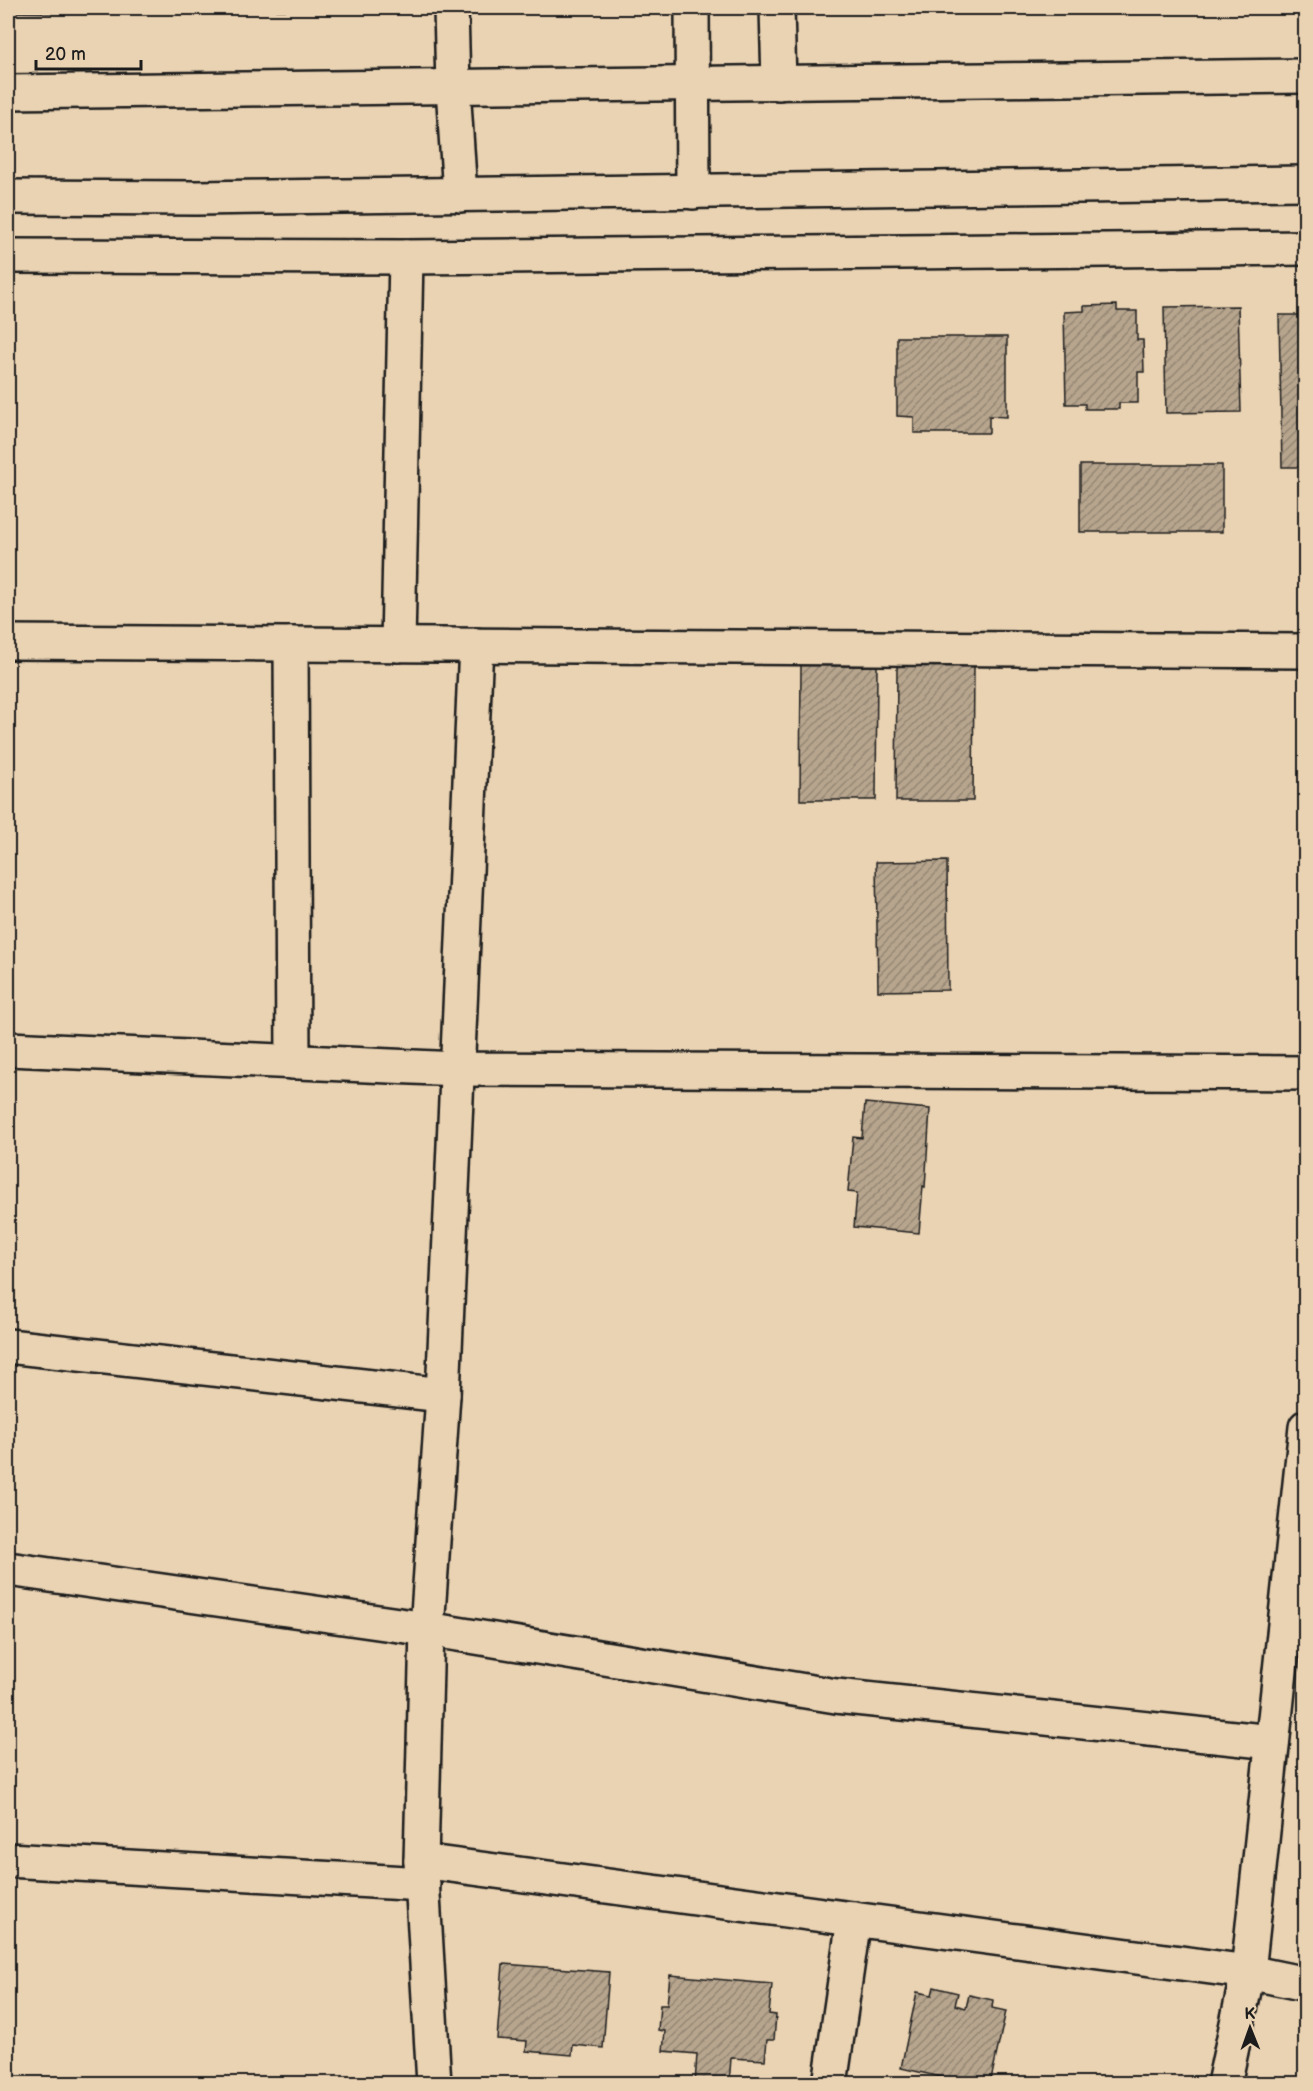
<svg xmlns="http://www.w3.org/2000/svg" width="1313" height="2091" font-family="'Balsamiq Sans',sans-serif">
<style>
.building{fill:url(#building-hatch);stroke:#1c1c1c;stroke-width:1.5}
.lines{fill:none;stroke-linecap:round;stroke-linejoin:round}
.street-casing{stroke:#1c1c1c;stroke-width:38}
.secondary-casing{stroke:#1c1c1c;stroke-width:38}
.street{stroke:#ead3b3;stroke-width:33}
.secondary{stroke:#ead3b3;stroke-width:33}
</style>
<defs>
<pattern id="building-hatch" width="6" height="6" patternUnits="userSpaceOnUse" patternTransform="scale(1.5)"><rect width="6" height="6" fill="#b7a58e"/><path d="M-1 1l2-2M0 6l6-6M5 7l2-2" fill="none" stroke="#948673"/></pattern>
</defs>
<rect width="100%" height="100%" fill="#ead3b3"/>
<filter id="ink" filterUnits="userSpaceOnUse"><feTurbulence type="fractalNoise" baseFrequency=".0167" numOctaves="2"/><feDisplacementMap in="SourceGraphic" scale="12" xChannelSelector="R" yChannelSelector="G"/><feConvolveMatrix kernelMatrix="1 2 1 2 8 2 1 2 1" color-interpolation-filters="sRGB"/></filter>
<g filter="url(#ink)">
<g class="building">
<path d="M8 8H63L62 13 8 12Z"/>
<rect x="277" y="8" width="89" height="2"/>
<path d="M1117 305V311H1137V340H1143L1144 372H1138V403H1119V409H1085V404H1066L1064 312 1084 311V306Z"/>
<path d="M1238 306 1241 412 1166 413 1164 307Z"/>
<path d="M1279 315H1306V467H1282Z"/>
<path d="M897 337H1007V417L989 416V433H914V417L897 416Z"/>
<rect x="1080" y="465" width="142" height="67"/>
<path d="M801 665 877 666 876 800H800Z"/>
<path d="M897 666H974L973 801H896Z"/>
<path d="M947 861 948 990 878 991 876 862Z"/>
<path d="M865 1103 930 1109 925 1187 923 1186 919 1233 854 1227 857 1193 848 1192 853 1137 862 1138Z"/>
<path d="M503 1964 609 1972 603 2048 573 2045 572 2055 526 2051 527 2041 497 2039Z"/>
<path d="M670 1975 772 1984 769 2014 776 2015 774 2040H767L765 2060 731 2058 729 2084H695L697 2054 663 2051 665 2031 658 2030 660 2005H667Z"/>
<path d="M934 1987 958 1993 955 2005 966 2008 969 1995 993 2000 992 2008 1006 2011 990 2084H972L901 2068 917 1992 932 1995Z"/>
</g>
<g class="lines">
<defs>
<g id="street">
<path d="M451 8 453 87 460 195"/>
<path d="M692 8 693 192"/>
<path d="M777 8 779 83"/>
<path d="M8 92 1306 76"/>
<path d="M8 642 1306 651"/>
<path d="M291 644 293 1062"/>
<path d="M398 645 406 257"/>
<path d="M8 1049 458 1069 1306 1073"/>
<path d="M8 1346 443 1395"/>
<path d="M8 1569 427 1629 836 1696 1272 1742"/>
<path d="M8 1860 423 1884"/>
<path d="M421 1861 1248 1972 1306 1984"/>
<path d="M434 2084 421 1861 427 1629 443 1395 476 645"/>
<path d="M830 2084 854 1919"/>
<path d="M1224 2084 1248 1972 1306 1427"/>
</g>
<g id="secondary">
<path d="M8 197 197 198 1306 183"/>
<path d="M8 256 406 257 1306 248"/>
</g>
</defs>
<use href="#street" class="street-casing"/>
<use href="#secondary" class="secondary-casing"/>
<use href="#street" class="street"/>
<use href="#secondary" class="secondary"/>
</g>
</g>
<rect width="1313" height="2091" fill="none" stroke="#ead3b3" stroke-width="30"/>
<rect x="15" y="15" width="1283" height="2061" fill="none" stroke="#1c1c1c" stroke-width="2" filter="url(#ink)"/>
<g transform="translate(1250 2028) rotate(359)" stroke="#ead3b3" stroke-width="4.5" paint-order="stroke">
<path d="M0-4.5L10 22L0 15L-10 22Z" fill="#1c1c1c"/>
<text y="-9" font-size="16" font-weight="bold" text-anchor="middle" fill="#1c1c1c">K</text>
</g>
<path d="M36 60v9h105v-9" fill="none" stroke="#1c1c1c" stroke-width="3"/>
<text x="45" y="60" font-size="18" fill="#1c1c1c" stroke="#ead3b3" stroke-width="4.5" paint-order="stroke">20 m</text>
</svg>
